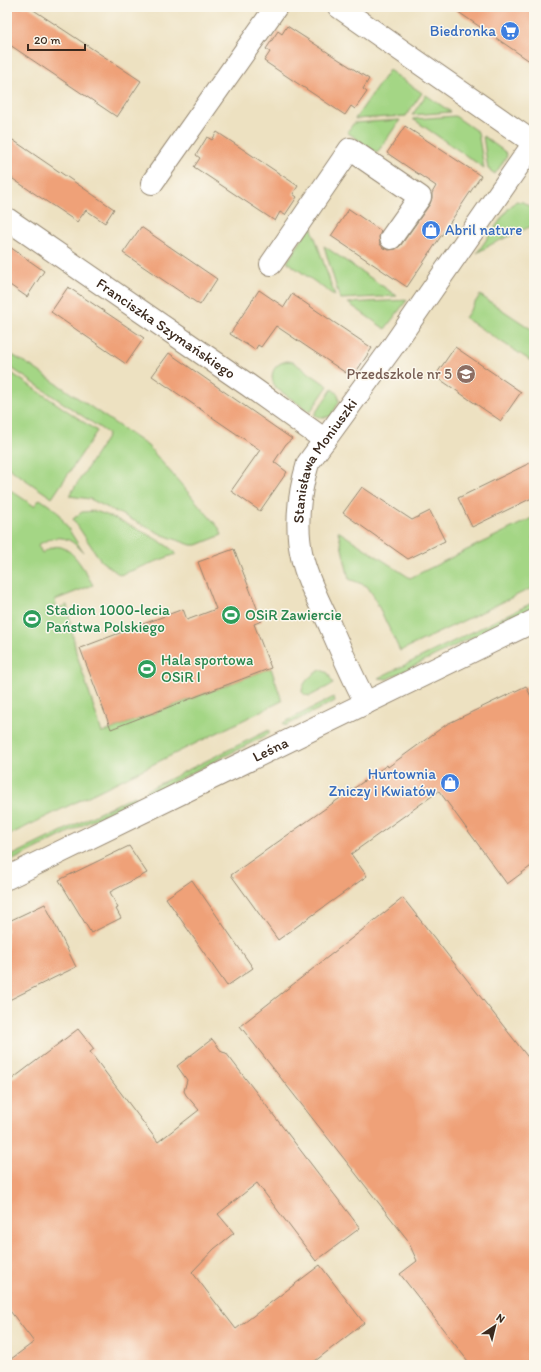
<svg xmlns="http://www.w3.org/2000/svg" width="541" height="1372" font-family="Itim,sans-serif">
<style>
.green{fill:#a4d685;stroke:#708052}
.building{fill:#efa178}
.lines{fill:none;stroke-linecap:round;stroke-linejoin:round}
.minor-casing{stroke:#948670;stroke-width:24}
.minor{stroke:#fff;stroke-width:22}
.labels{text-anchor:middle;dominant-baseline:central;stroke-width:3;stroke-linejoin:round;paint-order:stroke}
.shop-label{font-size:15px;fill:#366cbe;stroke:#fbf7ec;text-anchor:end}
.street-label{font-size:15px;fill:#3b2a1e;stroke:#fbf7ec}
.education-label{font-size:15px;fill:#785e54;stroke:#fbf7ec;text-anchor:end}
.leisure-label{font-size:15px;fill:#27864d;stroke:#fbf7ec;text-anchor:start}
</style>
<rect width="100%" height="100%" fill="#fbf7ec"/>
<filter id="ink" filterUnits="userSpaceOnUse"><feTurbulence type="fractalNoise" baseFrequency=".025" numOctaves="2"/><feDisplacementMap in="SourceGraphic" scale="8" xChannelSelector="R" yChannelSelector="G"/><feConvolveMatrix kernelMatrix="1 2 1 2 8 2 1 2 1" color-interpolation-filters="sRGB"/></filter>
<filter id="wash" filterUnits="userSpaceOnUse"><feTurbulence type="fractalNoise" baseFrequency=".012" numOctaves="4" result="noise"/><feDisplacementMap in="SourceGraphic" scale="16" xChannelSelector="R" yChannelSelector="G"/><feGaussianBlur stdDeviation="0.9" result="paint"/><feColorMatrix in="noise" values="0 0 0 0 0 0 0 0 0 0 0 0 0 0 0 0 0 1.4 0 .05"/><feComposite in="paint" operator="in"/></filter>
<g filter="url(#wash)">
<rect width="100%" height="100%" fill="#ede1c1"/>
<g class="green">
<path d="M389 70 422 93 406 116 355 119Z"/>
<path d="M426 95 451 112 412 115Z"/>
<path d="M455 116 478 132 484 168 413 119Z"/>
<path d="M400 120 377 153 347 132 354 123Z"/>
<path d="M483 136 504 151 507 154 506 158 495 174 488 169Z"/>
<path d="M516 201 523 202 534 210V225L492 244 477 253 508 209Z"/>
<path d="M311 226 335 296 287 262Z"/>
<path d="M324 246 397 296 340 299Z"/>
<path d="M480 295 534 331V363L465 318Z"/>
<path d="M407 300 385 329 348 303Z"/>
<path d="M7 352 31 366 148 446 219 528 222 535 197 545H191L163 535 90 499 69 496 106 439 108 435 106 432 7 365Z"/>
<path d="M287 361 293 362 328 386 310 412 276 388C268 376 273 364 287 361Z"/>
<path d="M7 370 97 431 52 498 7 467Z"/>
<path d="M332 389 338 394 339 402 331 416 322 418 314 415Z"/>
<path d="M7 488 34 506 40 499 57 511 83 552C68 535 57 534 38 545L42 553C45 551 49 548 53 547 71 542 85 572 93 585L55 600 56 609 67 605 76 652 102 733 271 668 282 701 7 836Z"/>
<path d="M94 511C107 513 170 543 176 554L120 575 101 561 73 519 82 512Z"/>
<path d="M534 517V587L400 651 373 595 367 586 349 579 338 531 410 578Z"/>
<path d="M534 602V607L387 679 378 678Z"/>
<path d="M321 670 328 673 333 684 310 696 305 695 302 692C302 682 313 673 321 670Z"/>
<path d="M334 697 335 701 285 726 283 723Z"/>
<path d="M269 730V734L149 794 147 790Z"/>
<path d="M134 796 137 798 7 863V858Z"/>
</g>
<g id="blocks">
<g class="building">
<path d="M7 7H29L141 81 117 117 7 43Z"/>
<path d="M451 7H534V64Z"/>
<path d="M287 26 369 79 363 89 367 92 355 109 351 106 345 115 264 61 270 52 266 49 278 31 282 34Z"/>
<path d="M405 126 481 176 407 287 331 236 349 209 381 231 379 237 380 244 383 248 389 250 396 249 401 245 430 204 432 198V193L436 186 387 153Z"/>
<path d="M217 132 298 186 293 194 297 197 285 215 280 212 275 221 194 167 200 158 196 155 207 137 212 140Z"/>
<path d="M7 136 114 209 105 223 86 210 77 222 7 175Z"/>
<path d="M141 227 217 279 200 305 123 253Z"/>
<path d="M7 245 44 271 27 297 7 283Z"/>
<path d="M68 287 144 338 126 364 51 312Z"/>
<path d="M259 290 284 307 292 294 372 348 354 375 347 370 346 373 276 326 261 347 258 345 255 350 230 334Z"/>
<path d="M455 347 521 392 501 421 435 376Z"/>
<path d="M169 353 292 439 286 444 274 462 287 472 260 511 231 491 260 450 152 376Z"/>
<path d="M534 461V497L472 527 458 498Z"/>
<path d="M362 487 412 520 430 511 445 541 408 559 343 513Z"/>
<path d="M234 549 262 621 254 624 271 668 111 729 80 648 183 609 187 620 216 609 198 562Z"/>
<path d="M526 686 534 703V864L507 884 439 791 351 854 367 876 278 940 231 875 387 765 388 767 447 724Z"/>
<path d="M129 846 147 873 110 892 118 908 116 909 121 918 91 933 59 880Z"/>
<path d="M192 880 253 968 227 986 166 898Z"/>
<path d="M403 898 534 1065V1357L524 1365H471L400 1274 417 1261 407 1239 240 1026Z"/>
<path d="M45 904 76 967 7 1001V922Z"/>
<path d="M78 1029 94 1049 90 1052 158 1142 199 1110 186 1095 184 1091 187 1080 177 1066 212 1039 222 1052 226 1053 360 1228 316 1261 257 1183 218 1214 234 1233 214 1249 192 1272 236 1329 320 1265 364 1323 310 1365H7V1362L34 1342 7 1307V1083Z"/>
</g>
</g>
</g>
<g filter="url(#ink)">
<use href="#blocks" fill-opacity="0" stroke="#948670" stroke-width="1"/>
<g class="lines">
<defs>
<g id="minor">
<path d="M339 7 534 143"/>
<path d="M152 183 276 7"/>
<path id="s1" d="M7 219 248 385 325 440"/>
<path d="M271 264 350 149 420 197 391 238"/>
<path id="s2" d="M366 703C353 678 342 653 331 628 321 605 307 581 302 557 295 526 299 493 308 463L391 349 534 143"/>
<path id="s3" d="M7 878 534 621"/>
</g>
</defs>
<use href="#minor" class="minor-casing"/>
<use href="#minor" class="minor"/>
</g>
</g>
<defs>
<symbol id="supermarket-disc" viewBox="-11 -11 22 22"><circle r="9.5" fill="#3f7fe0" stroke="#fbf7ec"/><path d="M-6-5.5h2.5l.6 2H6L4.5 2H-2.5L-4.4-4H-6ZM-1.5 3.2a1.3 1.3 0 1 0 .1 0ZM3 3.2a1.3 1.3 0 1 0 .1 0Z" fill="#fff"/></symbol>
<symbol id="shop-disc" viewBox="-11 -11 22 22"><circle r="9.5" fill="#3f7fe0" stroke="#fbf7ec"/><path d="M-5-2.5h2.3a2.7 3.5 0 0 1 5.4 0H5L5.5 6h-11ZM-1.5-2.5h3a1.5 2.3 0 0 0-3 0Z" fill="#fff"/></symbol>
<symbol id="school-disc" viewBox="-11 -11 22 22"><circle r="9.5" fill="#8d6e63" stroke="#fbf7ec"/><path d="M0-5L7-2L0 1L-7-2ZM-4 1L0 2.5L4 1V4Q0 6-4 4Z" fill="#fff"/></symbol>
<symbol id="stadium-disc" viewBox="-11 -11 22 22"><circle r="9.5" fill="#2e9e5b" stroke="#fbf7ec"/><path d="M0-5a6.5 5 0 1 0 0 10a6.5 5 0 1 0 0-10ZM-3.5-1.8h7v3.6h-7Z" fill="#fff"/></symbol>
</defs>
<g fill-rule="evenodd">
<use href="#supermarket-disc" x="499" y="20" width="22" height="22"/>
<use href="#shop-disc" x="420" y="219" width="22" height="22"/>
<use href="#school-disc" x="455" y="363" width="22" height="22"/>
<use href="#stadium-disc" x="220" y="604" width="22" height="22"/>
<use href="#stadium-disc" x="21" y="608" width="22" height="22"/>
<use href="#stadium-disc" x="136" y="658" width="22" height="22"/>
<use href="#shop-disc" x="439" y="772" width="22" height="22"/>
</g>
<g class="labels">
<g class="shop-label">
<text x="496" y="31">Biedronka</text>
<text x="445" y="230" text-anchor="start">Abril nature</text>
<text x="436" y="774">Hurtownia<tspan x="436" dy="17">Zniczy i Kwiatów</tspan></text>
</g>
<g class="street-label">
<text stroke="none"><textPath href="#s1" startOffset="193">Franciszka Szymańskiego</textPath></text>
<text stroke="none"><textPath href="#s2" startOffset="263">Stanisława Moniuszki</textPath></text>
<text stroke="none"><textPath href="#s3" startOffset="293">Leśna</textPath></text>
</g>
<g class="education-label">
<text x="452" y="374">Przedszkole nr 5</text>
</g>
<g class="leisure-label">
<text x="46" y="610">Stadion 1000-lecia<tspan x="46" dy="17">Państwa Polskiego</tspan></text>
<text x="245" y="615">OSiR Zawiercie</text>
<text x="161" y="660">Hala sportowa<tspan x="161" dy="17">OSiR I</tspan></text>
</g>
</g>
<rect width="541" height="1372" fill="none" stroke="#fbf7ec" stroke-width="24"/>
<g transform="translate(495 1326) rotate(35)" stroke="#fbf7ec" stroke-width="3" paint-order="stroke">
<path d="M0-3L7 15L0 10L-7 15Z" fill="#3b2a1e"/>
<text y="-6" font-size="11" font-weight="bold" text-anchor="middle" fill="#3b2a1e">N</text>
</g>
<path d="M28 44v6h57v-6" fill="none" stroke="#3b2a1e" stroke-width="2"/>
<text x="34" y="44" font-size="12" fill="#3b2a1e" stroke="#fbf7ec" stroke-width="3" paint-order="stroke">20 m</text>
</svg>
